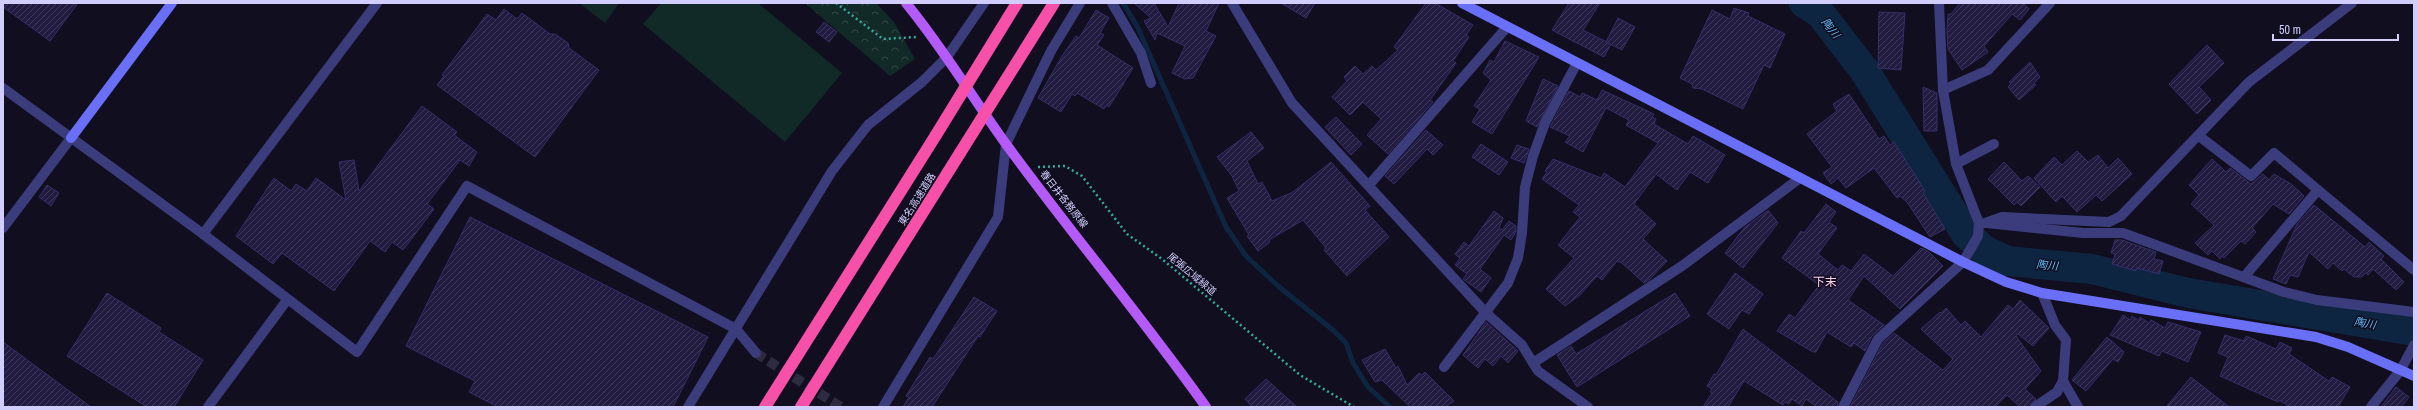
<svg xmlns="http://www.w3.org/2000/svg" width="2417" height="410" font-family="'Archivo Narrow','Noto Sans JP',sans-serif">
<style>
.park{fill:url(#park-crowns)}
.garden{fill:#112927}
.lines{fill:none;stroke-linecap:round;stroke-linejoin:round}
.stream{stroke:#0e2542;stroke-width:5}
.river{stroke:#0e2542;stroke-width:30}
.building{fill:url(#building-hatch);stroke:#362e6a}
.street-tunnel{stroke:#2d2b40;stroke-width:10;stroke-dasharray:10 5;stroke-linecap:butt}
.path{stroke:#34ab9d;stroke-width:2.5;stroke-dasharray:2 3;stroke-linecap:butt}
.lane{stroke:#3b3c7c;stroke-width:10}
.street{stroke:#3b3c7c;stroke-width:10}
.secondary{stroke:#6a6ff8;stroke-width:10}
.primary{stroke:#b45bf7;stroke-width:10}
.highway{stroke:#f650a9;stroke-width:12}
.highway-bridge{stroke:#f650a9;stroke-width:12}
.labels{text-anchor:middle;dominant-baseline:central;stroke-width:3;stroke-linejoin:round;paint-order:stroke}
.street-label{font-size:10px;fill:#d1cefd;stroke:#100e1f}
.water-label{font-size:11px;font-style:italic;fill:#62bbf7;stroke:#100e1f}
.quarter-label{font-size:12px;fill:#fdd0ef;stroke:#100e1f}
</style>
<defs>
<pattern id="park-crowns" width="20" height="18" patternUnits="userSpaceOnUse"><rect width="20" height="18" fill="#112927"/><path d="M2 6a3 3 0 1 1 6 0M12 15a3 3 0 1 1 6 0" fill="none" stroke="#334747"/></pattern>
<pattern id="building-hatch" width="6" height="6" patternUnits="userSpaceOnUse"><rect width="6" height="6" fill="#201b3f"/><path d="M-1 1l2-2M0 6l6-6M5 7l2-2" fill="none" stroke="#3f3b5c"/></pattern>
</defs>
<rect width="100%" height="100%" fill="#100e1f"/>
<path class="park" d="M805 3H876L894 22 915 59 890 76Z"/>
<g class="garden">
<path d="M579 3H619L605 23Z"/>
<path d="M661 3H758L842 73 785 142 643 24Z"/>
</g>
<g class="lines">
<path class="stream" d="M1123 3 1137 26 1226 227 1246 256 1278 286 1333 330 1346 343 1353 363 1368 387 1390 407"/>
<path class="river" d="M1804 3 1820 13 1864 70 1966 234 1984 250 2007 261 2092 269 2188 293 2414 331"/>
</g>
<g class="building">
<path d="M3 3H78L50 41 3 7Z"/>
<path d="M1134 3H1154L1168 27 1179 3H1219L1206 31 1216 36 1193 78 1185 79 1172 73 1185 46 1157 33 1155 40 1144 21 1151 18Z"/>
<path d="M1281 3H1315L1306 18Z"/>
<path d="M1426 3H1435L1473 25 1466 35 1469 37 1453 61 1456 63 1430 100 1433 102 1388 154 1367 135 1381 119 1363 102 1350 115 1332 97 1347 81 1344 77 1355 66 1363 74 1372 66 1376 70 1398 50 1394 47Z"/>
<path d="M1569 3H1600L1583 30 1611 44 1604 57 1552 30Z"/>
<path d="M1960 3H2023L2029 9 2020 20 2012 14 1984 46 1988 52 1962 70 1948 49 1947 29 1948 14H1951Z"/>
<path d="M1734 8 1749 13 1748 16 1785 34 1770 68 1764 65 1743 109 1702 89 1693 88 1692 84 1680 78 1712 10 1730 19Z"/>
<path d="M504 9 517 19 522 13 550 34H555L568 43 569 48 599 70 535 157 437 85 444 76 442 75 487 14 496 20Z"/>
<path d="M1096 10 1109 18 1100 33 1104 35 1097 45 1133 68 1109 107 1106 105 1104 109 1077 93 1075 96 1072 94 1061 112 1038 98 1062 56 1076 36 1079 38Z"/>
<path d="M1879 12 1905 13 1901 70 1878 68Z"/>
<path d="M1618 18 1635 27 1622 50 1606 42Z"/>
<path d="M824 22 837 32 829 42 816 32Z"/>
<path d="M1505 41 1539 57 1492 134 1472 122 1480 109 1474 106 1491 80 1483 73 1490 60 1494 62Z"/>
<path d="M2207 45 2224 63 2199 87 2211 100 2197 114 2169 84Z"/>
<path d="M2030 62 2040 77 2034 83 2036 85 2019 100 2008 87 2011 84 2009 82Z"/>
<path d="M1543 79 1558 86 1537 127 1526 121Z"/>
<path d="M1923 87 1937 93V131H1924Z"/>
<path d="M1602 90 1654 114 1652 117 1656 119 1654 124 1688 144 1693 136 1725 155 1708 183 1690 172 1677 190 1656 174 1634 204 1656 224 1643 239 1667 261 1649 280 1644 283 1622 263 1617 261 1602 280 1597 276 1580 295 1565 306 1546 289 1574 258 1558 245 1580 217 1573 212 1579 205 1542 179 1547 172 1545 171 1553 159 1601 178 1604 173 1625 187 1658 143 1626 125 1629 120 1606 108 1583 152 1565 142 1570 136 1550 127 1569 91 1580 97 1582 93 1597 100Z"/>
<path d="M1849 94 1879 139 1884 136 1890 145 1894 142 1925 191 1923 193 1945 229 1930 237 1907 202 1900 196 1897 198 1874 168 1846 188 1838 178 1831 184 1823 173 1832 167 1807 134 1837 111 1833 104Z"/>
<path d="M422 106 457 132 454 135 477 152 469 166 460 160 427 204 434 209 403 250 392 242 385 252 370 241 334 291 282 253 273 264 236 236 274 178 291 191 296 184 307 191 316 178 346 200 339 162 354 160 359 191Z"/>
<path d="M1336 117 1362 144 1351 155 1325 127Z"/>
<path d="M1426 130 1443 145 1433 155 1427 149 1394 184 1385 176Z"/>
<path d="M1251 132 1264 148 1247 161 1258 184 1262 182 1272 201 1293 192 1331 162 1370 206 1365 210 1389 237 1347 276 1324 250 1326 248 1303 220 1269 240 1270 242 1258 251 1247 236 1249 235 1227 198 1239 191 1232 176 1217 157Z"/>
<path d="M1481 144 1508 162 1499 175 1472 157Z"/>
<path d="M1517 145 1529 149 1524 163 1511 158Z"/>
<path d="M2077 151 2088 162 2098 155 2108 168 2118 158 2132 174 2102 201 2096 195 2077 212 2062 196 2056 202 2034 178 2054 157 2062 165Z"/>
<path d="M2212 159 2226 172 2230 168 2251 184 2263 174 2269 180 2274 174 2291 184 2304 196 2289 214 2273 204 2252 228 2256 232 2245 244 2241 241 2224 258 2222 256 2220 259 2212 251 2208 255 2195 243 2214 225 2191 204 2199 195 2189 185Z"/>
<path d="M2004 162 2022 181 2028 176 2040 187 2021 206 2017 202 2014 205 1988 179Z"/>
<path d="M47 185 59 193 51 206 39 197Z"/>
<path d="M1826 204 1836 212 1829 222 1837 228 1818 254 1838 270 1842 265 1851 271 1864 254 1893 276 1921 248 1929 252 1943 266 1900 309 1864 276 1848 300 1884 325 1872 336 1865 351 1854 343 1851 347 1827 332 1816 352H1813L1777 331 1789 314 1795 318 1819 285 1782 258 1801 231 1804 233Z"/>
<path d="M2314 205 2365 247 2369 242 2384 256 2381 259 2404 282 2396 290 2373 269 2368 275 2366 273 2361 277H2354L2344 269 2342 271 2333 263 2328 269 2309 252 2298 277 2290 275 2286 284 2273 279 2297 224Z"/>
<path d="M1768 210 1778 223 1743 268 1725 253 1744 228Z"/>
<path d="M1494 211 1503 218 1499 228 1502 230 1509 221 1516 226V232L1511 240 1504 235 1480 269 1491 278 1481 292 1463 279 1467 274 1455 265 1460 258 1455 254 1464 242 1469 246Z"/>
<path d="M470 217 708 337 673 407H498L469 392 475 381 406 346Z"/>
<path d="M2115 240H2122L2156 252 2154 259 2163 261 2159 274 2137 268 2136 271 2112 264 2115 254 2111 253Z"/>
<path d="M1735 273 1763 294 1749 314 1742 310 1729 329 1707 314Z"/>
<path d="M107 293 161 328 159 332 203 360 174 407H147L67 356Z"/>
<path d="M1675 293 1690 316 1577 387 1557 355 1571 346 1576 354Z"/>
<path d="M974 297 997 311 980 337 978 336 932 407H903L909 397 906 396 930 357 933 359Z"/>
<path d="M2020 300 2049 328 2033 346 2018 334 2016 336 2041 371 2025 389 2036 399 2029 407H2020L2007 395 1995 407H1850L1883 343 1894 333 1943 370 1953 359 1921 329 1940 312 1941 313 1946 308 1961 325 1965 321 1981 337 2008 305 2013 309Z"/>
<path d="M2123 315 2130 320 2132 316 2138 320 2140 317 2149 323 2151 320 2165 328 2168 322 2201 332 2188 362 2162 351 2159 356 2110 335Z"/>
<path d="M1486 322 1518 351 1508 363 1501 356 1493 366 1485 359 1478 368 1463 355Z"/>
<path d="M1743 329 1838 402 1837 407H1817L1806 399 1802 406 1792 399 1789 404 1785 402 1783 405 1744 381 1728 407H1703L1712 393 1710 392 1712 389 1707 386 1714 374 1716 375Z"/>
<path d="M2225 335 2244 341 2246 336 2276 349 2280 342 2292 348 2289 354 2329 381 2332 377 2350 387 2338 407H2290L2279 400 2278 402 2220 376 2228 357 2218 353Z"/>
<path d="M2107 337 2124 352 2118 362 2113 359 2086 391 2072 380Z"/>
<path d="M3 342 91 407H3Z"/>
<path d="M1385 349 1396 368 1398 366 1407 385 1419 373 1422 375 1425 372 1454 401 1445 407H1410L1382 380 1375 382 1362 360Z"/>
<path d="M2191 377 2229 407H2166Z"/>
<path d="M1266 379 1297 407H1252L1245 399Z"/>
<path d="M2396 387 2409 397 2401 407H2381Z"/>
</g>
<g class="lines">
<path class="street-tunnel" d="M756 353 841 407"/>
<g class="path">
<path d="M836 3 883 39 917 37"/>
<path d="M1038 167 1065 166 1082 176 1127 234 1162 259 1300 375 1354 407"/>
</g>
<g class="lane">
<path d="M3 228 71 138"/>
<path d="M203 234 377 3"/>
<path d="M208 407 287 300"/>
</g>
<g class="street">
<path d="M1112 3 1141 53 1151 83"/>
<path d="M1232 3 1292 103 1486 313 1522 345 1538 371 1588 407"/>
<path d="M3 88 203 234 357 352 467 186 736 329 756 353"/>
<path d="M1943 90 1988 70 2050 3"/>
<path d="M2199 136 2251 176 2274 153 2318 190"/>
<path d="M1956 164 1994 144"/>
<path d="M1369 185 1507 27"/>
<path d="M1985 223 2002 217 2109 222 2121 216 2249 82 2352 3"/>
<path d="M1987 223 2083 233H2123L2284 292 2317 300 2414 312"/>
<path d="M2244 277 2318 190 2414 270"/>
<path d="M1533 363 1682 266 1800 178"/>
<path d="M1444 367 1508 283 1518 258 1522 233 1525 187 1533 156 1545 123 1577 63"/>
<path d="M2063 381 2078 407"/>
<path d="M688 407 832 171 868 125 922 82 947 57 984 3"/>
<path d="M883 407 998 217 1006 144 1051 51 1080 3"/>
<path d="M1843 407 1878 339 1963 262 1978 236 1979 223 1956 164 1943 90 1939 3"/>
<path d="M2035 407 2057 392 2063 381 2066 340 2055 325 2042 293"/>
<path d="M2371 407 2400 371 2414 345"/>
</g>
<g class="secondary">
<path d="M1462 3 1963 262 2006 282 2042 293 2316 337 2348 347 2414 376"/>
<path d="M71 138 172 3"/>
</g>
<path class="primary" d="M906 3C943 48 972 97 1006 144 1071 233 1142 317 1206 407"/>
<g class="highway">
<path d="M765 407 936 135"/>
<path d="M801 407 960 153"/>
</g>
<g class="highway-bridge">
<path d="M936 135 1017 3"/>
<path d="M960 153 1054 3"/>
</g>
</g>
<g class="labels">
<g class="street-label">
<text transform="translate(917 199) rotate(-58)">東名高速道路</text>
<text transform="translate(1064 199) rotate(52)">春日井各務原線</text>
<text transform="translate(1192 274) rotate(40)">尾張広域緑道</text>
</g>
<g class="water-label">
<text transform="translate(1831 28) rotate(52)">陶川</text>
<text transform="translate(2047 265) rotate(5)">陶川</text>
<text transform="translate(2365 323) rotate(10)">陶川</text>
</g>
<g class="quarter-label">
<text x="1825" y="282">下末</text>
</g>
</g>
<rect width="2417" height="410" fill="none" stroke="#d1cefd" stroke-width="8"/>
<path d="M2273 34v6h125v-6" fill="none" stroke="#d1cefd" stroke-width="2"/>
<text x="2279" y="34" font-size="12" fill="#d1cefd" stroke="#100e1f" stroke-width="3" paint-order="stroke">50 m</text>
</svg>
